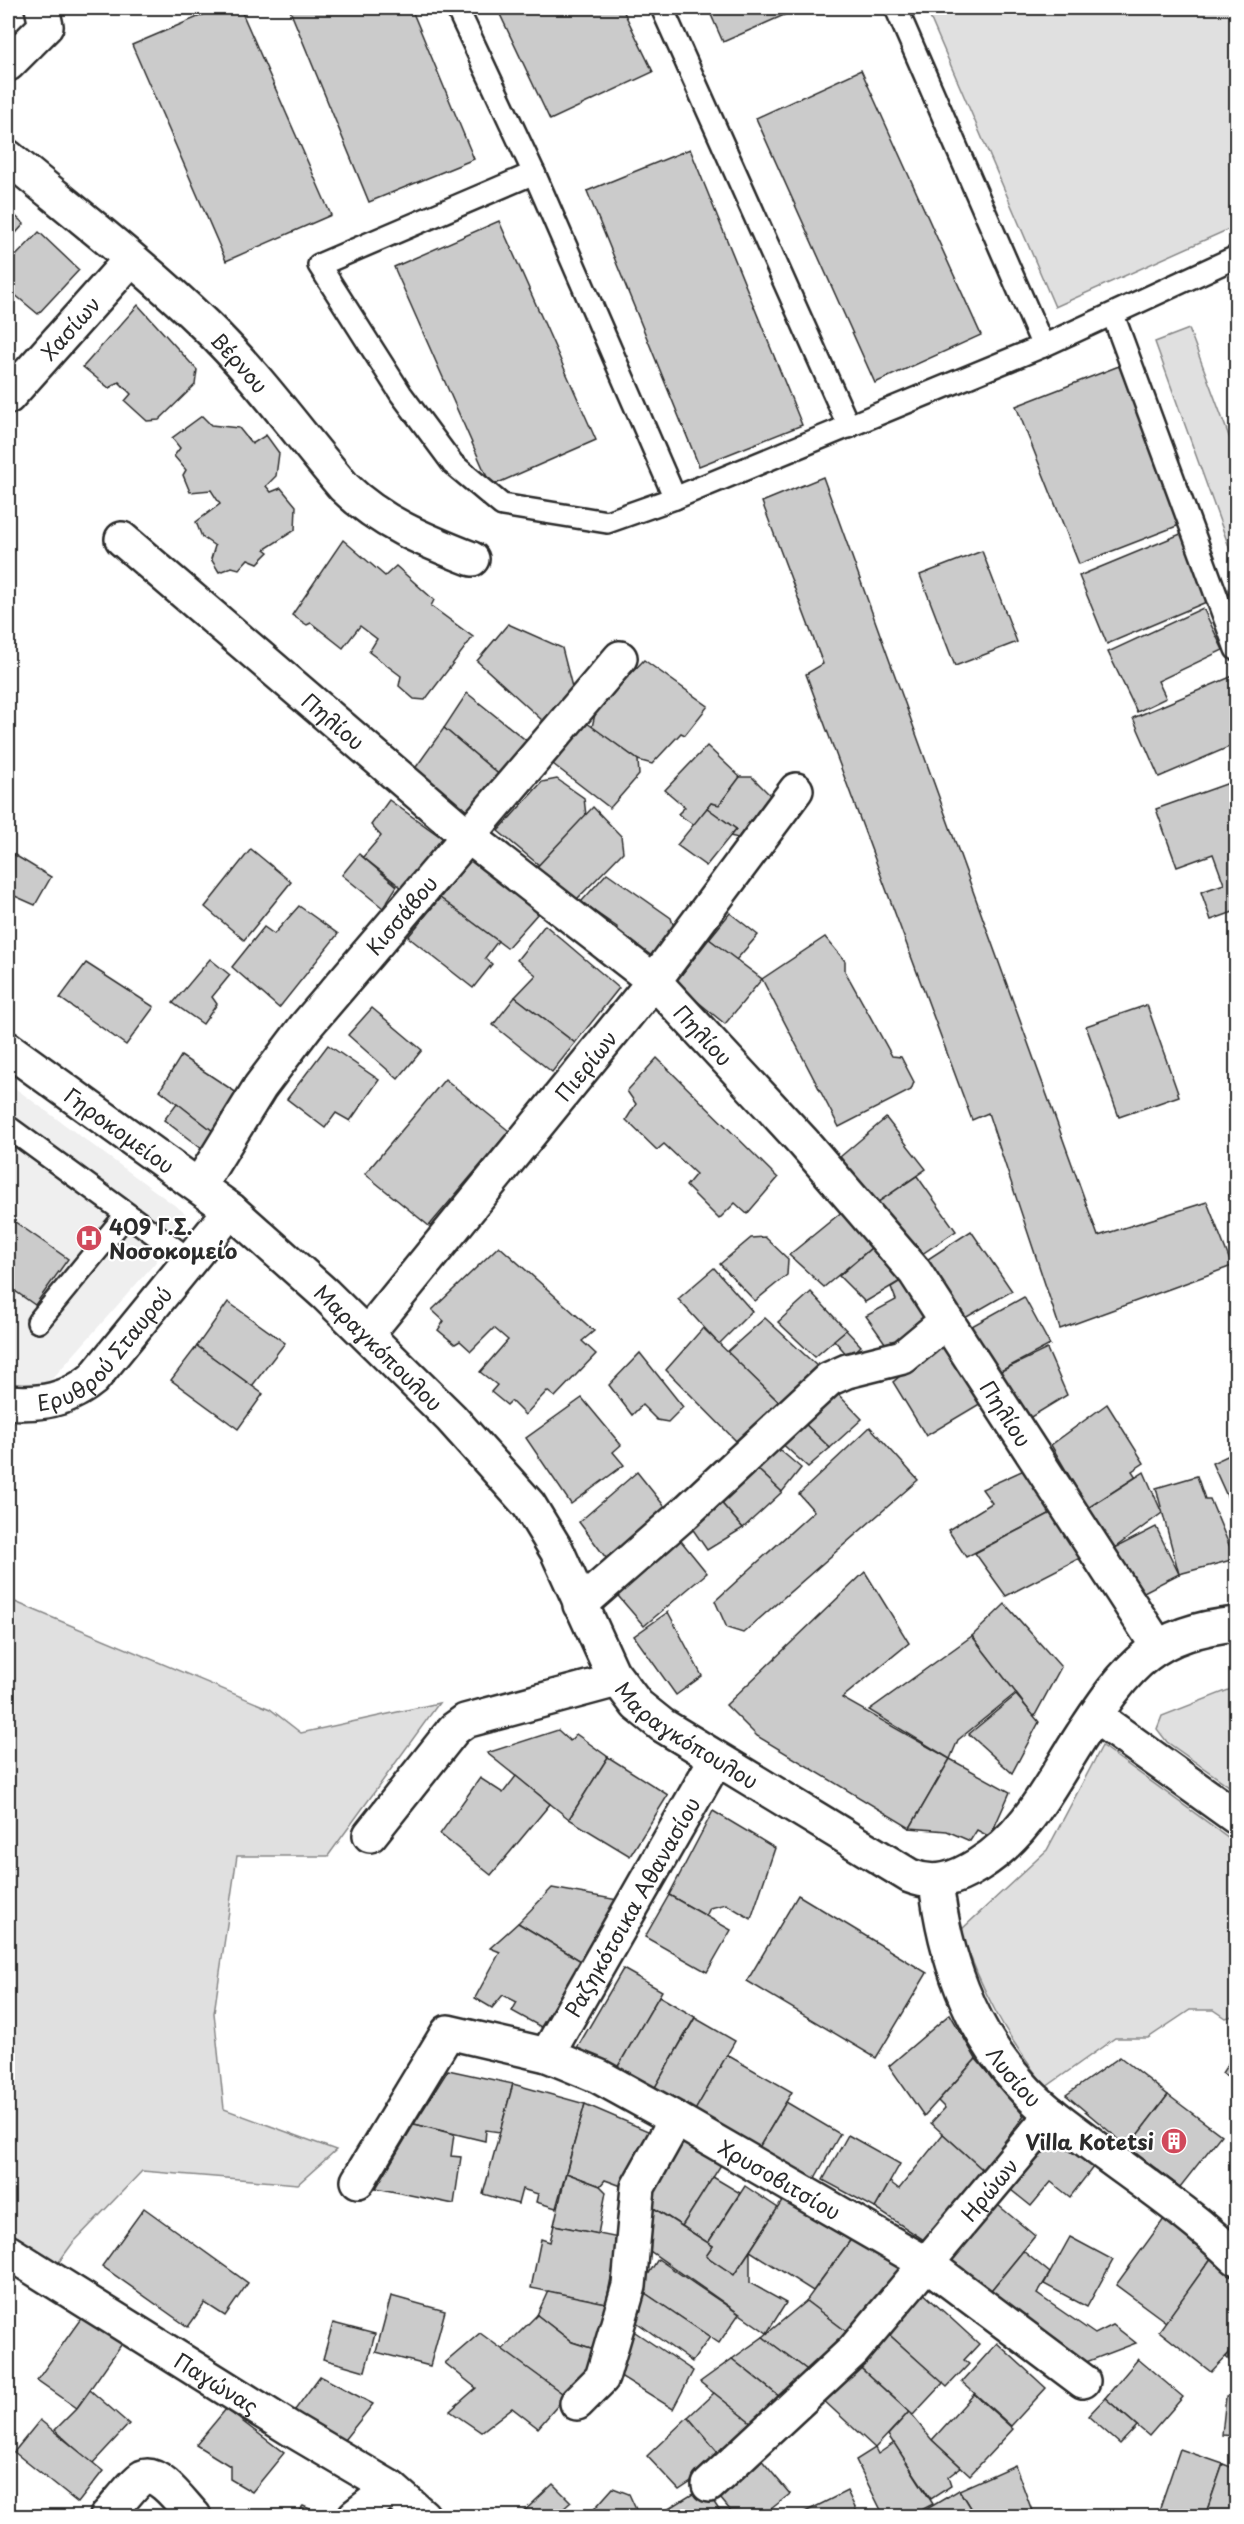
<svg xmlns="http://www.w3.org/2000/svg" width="1244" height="2524" font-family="'Playpen Sans',sans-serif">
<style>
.built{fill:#efefef}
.green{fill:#e0e0e0;stroke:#868686;stroke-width:1.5}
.building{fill:#cbcbcb;stroke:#2b2b2b;stroke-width:1.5}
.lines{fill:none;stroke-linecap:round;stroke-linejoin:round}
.lane-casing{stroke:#2b2b2b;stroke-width:26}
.street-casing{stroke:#2b2b2b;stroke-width:38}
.secondary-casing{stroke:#2b2b2b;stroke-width:38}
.lane{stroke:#fff;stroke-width:21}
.street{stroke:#fff;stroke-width:33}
.secondary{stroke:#fff;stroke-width:33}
.labels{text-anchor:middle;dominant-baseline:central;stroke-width:4.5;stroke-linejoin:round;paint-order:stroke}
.street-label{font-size:21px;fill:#2b2b2b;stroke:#fff}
.poi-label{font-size:21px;font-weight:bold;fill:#2b2b2b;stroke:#fff;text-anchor:start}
</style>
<rect width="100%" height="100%" fill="#fff"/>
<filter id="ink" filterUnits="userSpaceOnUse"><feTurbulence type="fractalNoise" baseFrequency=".0167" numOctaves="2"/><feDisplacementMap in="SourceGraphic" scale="12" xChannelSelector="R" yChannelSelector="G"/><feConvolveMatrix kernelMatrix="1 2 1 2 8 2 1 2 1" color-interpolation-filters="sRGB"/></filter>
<g filter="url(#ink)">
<path class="built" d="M8 1083 185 1213 155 1263 53 1378 37 1387 8 1383Z"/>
<g class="green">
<path d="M926 8H1236V226L1055 307Z"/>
<path d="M1189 329 1236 455V566L1155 342Z"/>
<path d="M8 1599 270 1709 301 1733 439 1703 328 1856H237L214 2013 224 2109 336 2150 298 2184 142 2171 72 2244 56 2266 8 2235Z"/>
<path d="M1236 1687V1791L1167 1742 1157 1729 1162 1716Z"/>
<path d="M1102 1746 1236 1843V2015L1226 2018 1214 2010H1190L1148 2038H1115L1046 2087C1007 2038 980 1989 961 1930L1047 1850Z"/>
</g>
<g class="building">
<path d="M219 8H240L331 215 226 261 132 45Z"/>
<path d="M289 8H411L474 159 369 202Z"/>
<path d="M497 8H622L653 72 550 120Z"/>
<path d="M708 8H800L723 42Z"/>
<path d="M861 70 981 335 875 383 756 118Z"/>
<path d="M690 149 802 425 699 466 587 191Z"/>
<path d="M8 209 24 224 8 242Z"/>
<path d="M499 221 596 440 491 486 394 267Z"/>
<path d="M39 232 79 270 38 314 8 289V264Z"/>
<path d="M138 305 197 370 195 385 159 420 147 421 125 401 131 394 119 382 109 388 83 367Z"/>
<path d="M1119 366 1182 524 1079 564 1016 406Z"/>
<path d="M202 416 211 425 239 428 252 444 266 435 279 453 276 476 266 486 271 492 281 488 296 506 295 530 265 549 269 552 258 563 248 559 239 569 232 567 219 572 211 559 215 546 202 537 196 522 220 504 211 490 190 492 183 475 186 470 174 456 180 448 172 438Z"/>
<path d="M823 477 1098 1236 1207 1202 1232 1266 1060 1329 988 1113 972 1120 806 674 823 664 762 502Z"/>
<path d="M1183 533 1211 600 1107 644 1079 576Z"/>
<path d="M343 540 385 576 396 566 434 600 431 606 473 637 425 700 414 699 399 686 401 676 369 652 377 639 360 626 343 648 311 623 307 625 292 615Z"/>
<path d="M982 551 1017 642 955 666 920 575Z"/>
<path d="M1203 608 1223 650 1158 681 1166 698 1137 712 1108 652Z"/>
<path d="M508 624 562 648 572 687 543 721 477 661Z"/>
<path d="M644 660 708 706 685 735 681 733 652 764 638 760 592 727 596 710Z"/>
<path d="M1233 676 1236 685V744L1159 777 1133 718Z"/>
<path d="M467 693 528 742 503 778 444 728Z"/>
<path d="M587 723 638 760 639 775 610 808 549 761Z"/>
<path d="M444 728 503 778 470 818 414 770Z"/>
<path d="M707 746 740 777 719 805 711 803 694 825 678 814 685 807 665 790Z"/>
<path d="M740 777H752L770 795 738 838 730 836 736 829 707 808 711 803 719 805Z"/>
<path d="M557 779 584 798 586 816 539 865 498 831 542 782Z"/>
<path d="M1229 783 1236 804V911L1211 920 1201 892 1224 884 1213 854 1177 867 1156 809Z"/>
<path d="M389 800 449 843 407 892 363 857 381 836 371 825Z"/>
<path d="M593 807 621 836 623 852 576 900 534 870Z"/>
<path d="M707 808 736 829 706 866 677 845Z"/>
<path d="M251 849 291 882 244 940 205 907Z"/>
<path d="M8 851 51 877 35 905 8 893Z"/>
<path d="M359 854 397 886 383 908 342 875Z"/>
<path d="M471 859 539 912 507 948 440 898Z"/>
<path d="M607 873 671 918 675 930 649 962 616 934 617 927 581 902Z"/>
<path d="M440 898 498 941 485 958 492 964 473 988 408 937Z"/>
<path d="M299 906 338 934 279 1008 232 967 264 927 274 934Z"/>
<path d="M730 913 758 935 736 960 709 939Z"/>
<path d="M545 925 619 988 575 1043 515 997 536 975 517 960Z"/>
<path d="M825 937 845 961V971L892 1056 901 1057 914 1082 911 1090 839 1127 762 979Z"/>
<path d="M709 939 762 979 725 1024 675 983Z"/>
<path d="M210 959 230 975 212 997 217 1004 203 1024 173 1003Z"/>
<path d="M86 963 154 1007 126 1045 60 998Z"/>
<path d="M515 997 575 1043 552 1072 493 1025Z"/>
<path d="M1147 1005 1179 1096 1119 1117 1086 1026Z"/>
<path d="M372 1008 422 1050 398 1079 348 1035Z"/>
<path d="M328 1045 379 1080 350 1121 336 1113 325 1128 287 1099Z"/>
<path d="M181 1056 243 1097 214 1132 160 1090Z"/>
<path d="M657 1058 778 1178 747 1214 735 1203 719 1219 686 1186 696 1174 664 1144 657 1150 626 1120 636 1104 627 1091Z"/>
<path d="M445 1079 509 1131 429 1226 365 1174Z"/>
<path d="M177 1103 214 1132 202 1149 164 1120Z"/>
<path d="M886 1118 926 1169 877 1203 840 1157Z"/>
<path d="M917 1176 956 1231 922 1254 877 1203Z"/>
<path d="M843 1211 877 1243 824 1287 789 1255Z"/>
<path d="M8 1217 68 1259 35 1305 8 1286Z"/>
<path d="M971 1231 1012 1291 965 1318 925 1261Z"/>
<path d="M765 1237 788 1259 787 1275 755 1301 720 1264 751 1238Z"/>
<path d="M877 1243 907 1277 865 1302 839 1276Z"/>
<path d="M499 1246 594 1331 582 1341 596 1354 555 1397 547 1391 525 1415 511 1401 507 1405 491 1392 497 1385 480 1372 508 1340 494 1328 471 1351 460 1341 455 1344 438 1330 444 1321 432 1310Z"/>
<path d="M714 1268 752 1311 719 1344 678 1299Z"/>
<path d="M907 1277 932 1322 890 1350 866 1316 896 1300 891 1287Z"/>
<path d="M811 1292 846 1330 815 1357 778 1322Z"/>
<path d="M1024 1297 1050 1345 997 1373 970 1327Z"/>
<path d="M228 1302 285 1343 252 1386 197 1346Z"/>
<path d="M765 1318 818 1367 788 1399 778 1401 727 1352Z"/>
<path d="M703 1328 783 1406 740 1445 666 1370Z"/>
<path d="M846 1330 861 1346 849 1357 834 1340Z"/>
<path d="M943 1340 983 1402 926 1436 893 1382Z"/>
<path d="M197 1346 263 1394 238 1429 171 1380Z"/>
<path d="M1047 1349 1067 1395 1026 1420 997 1373Z"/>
<path d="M640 1353 683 1407 668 1422 657 1420 642 1405 632 1415 609 1385Z"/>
<path d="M833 1389 862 1419 830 1448 801 1420Z"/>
<path d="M582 1398 621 1445 613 1452 624 1465 571 1504 526 1438Z"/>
<path d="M1107 1404 1144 1463 1132 1471 1136 1477 1088 1508 1051 1445Z"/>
<path d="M801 1420 830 1448 808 1467 778 1440Z"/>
<path d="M870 1427 918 1480 743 1633 727 1628 715 1601 814 1511 799 1494Z"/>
<path d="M773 1444 801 1468 782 1492 752 1464Z"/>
<path d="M1236 1452V1516L1212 1463Z"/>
<path d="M752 1464 782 1492 743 1528 711 1491Z"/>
<path d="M1024 1470 1053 1512 966 1557 948 1530 992 1503 982 1489Z"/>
<path d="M637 1472 673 1517 615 1570 579 1522Z"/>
<path d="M1144 1472 1162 1513 1113 1549 1088 1508Z"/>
<path d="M1197 1476 1205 1499H1210L1235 1559 1179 1574 1156 1488Z"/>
<path d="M711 1491 743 1528 707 1550 687 1521Z"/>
<path d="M1053 1512 1080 1558 1006 1596 975 1553Z"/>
<path d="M1156 1527 1179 1574 1142 1593 1113 1549Z"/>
<path d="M677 1536 707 1573 644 1626 613 1590Z"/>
<path d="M865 1572 909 1643 842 1698 950 1759 910 1828 757 1736 726 1705Z"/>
<path d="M1005 1604 1061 1667 1034 1717 972 1636Z"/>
<path d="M668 1612 702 1676 676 1695 634 1636Z"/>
<path d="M972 1636 1016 1693 958 1740 950 1759 869 1710Z"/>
<path d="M1016 1695 1039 1722 1012 1773 969 1734Z"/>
<path d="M558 1730 570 1741 576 1734 608 1757 569 1819 487 1753Z"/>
<path d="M608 1757 668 1795 630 1856 569 1819Z"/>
<path d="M950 1759 1010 1792 990 1837 977 1830 970 1841 947 1831 910 1828Z"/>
<path d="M516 1776 550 1804 491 1875 440 1834 480 1778 503 1793Z"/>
<path d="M713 1811 775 1848 751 1919 726 1904 710 1908 706 1916 669 1895Z"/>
<path d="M552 1888 618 1900 581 1961 518 1923Z"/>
<path d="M669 1895 731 1930 707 1972 645 1937Z"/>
<path d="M798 1895 927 1973 876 2058 747 1981Z"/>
<path d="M518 1923 581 1961 541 2027 512 2011 517 2002 503 1995 492 2008 475 1998 500 1952 490 1948Z"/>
<path d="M623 1969 662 1991 616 2070 577 2048Z"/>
<path d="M659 1996 695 2017 653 2091 616 2070Z"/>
<path d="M950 2014 976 2059 924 2116 889 2066Z"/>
<path d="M695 2018 735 2041 693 2114 653 2091Z"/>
<path d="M1236 2051V2082L1222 2073Z"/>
<path d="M727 2055 792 2092 757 2151 693 2114Z"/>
<path d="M1120 2057 1168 2095 1128 2147 1066 2095Z"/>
<path d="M976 2059 1024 2116 983 2170 931 2123 945 2108 938 2101Z"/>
<path d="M448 2070 513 2084 500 2132 486 2130 485 2141 414 2124Z"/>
<path d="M513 2084 585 2104 556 2208 536 2202 538 2194 522 2189 518 2204 483 2194Z"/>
<path d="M1168 2095 1221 2135 1180 2187 1128 2147Z"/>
<path d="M786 2102 840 2134 812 2183 757 2151Z"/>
<path d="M585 2104 648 2131 652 2143 627 2188 605 2180 600 2186 566 2173Z"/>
<path d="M414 2124 454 2134 451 2156 461 2157 454 2204 376 2188Z"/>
<path d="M1050 2133 1094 2166 1070 2197 1051 2182 1031 2206 1006 2186Z"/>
<path d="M943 2134 983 2170 930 2244 875 2208 890 2182 899 2189Z"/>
<path d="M848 2135 900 2164 875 2208 823 2180Z"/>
<path d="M680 2138 721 2165 682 2226 641 2200Z"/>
<path d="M566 2173 600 2186 606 2192 598 2234 554 2225Z"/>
<path d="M713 2177 740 2193 708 2243 682 2226Z"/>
<path d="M745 2186 778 2208 734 2275 706 2256 713 2246 708 2243Z"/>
<path d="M788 2192 855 2234 813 2291 750 2251Z"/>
<path d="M641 2200 713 2246 706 2256 734 2275 750 2251V2283L786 2303 767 2333 640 2244Z"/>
<path d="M992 2200 1035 2236 988 2294 944 2257Z"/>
<path d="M144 2208 248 2283 225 2316 205 2303 188 2327 102 2266Z"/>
<path d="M1164 2219 1212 2257 1166 2322 1116 2285Z"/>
<path d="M554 2225 619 2238 606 2303 531 2288 541 2239 550 2242Z"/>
<path d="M855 2234 905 2271 855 2338 806 2301Z"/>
<path d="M1070 2237 1113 2260 1087 2307 1044 2284Z"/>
<path d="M1023 2251 1050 2273 1037 2294 1095 2334 1113 2325 1136 2343 1076 2366 988 2294Z"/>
<path d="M1212 2257 1236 2280V2346L1211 2372 1159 2331Z"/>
<path d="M658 2259 739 2314 719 2343 639 2289Z"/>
<path d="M639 2289 710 2337 692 2362 628 2316Z"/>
<path d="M920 2290 979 2344 964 2360 969 2364 947 2387 884 2330Z"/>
<path d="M548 2291 606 2303 597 2350 572 2342 537 2315Z"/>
<path d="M391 2296 445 2311 430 2366 376 2352Z"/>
<path d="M806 2301 855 2338 814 2375 763 2337Z"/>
<path d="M87 2310 126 2338 77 2408 37 2380Z"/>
<path d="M537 2315 572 2342 597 2350 590 2377 566 2396 502 2350Z"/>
<path d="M333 2323 375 2334 365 2371 323 2359Z"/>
<path d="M629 2328 693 2371 673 2409 617 2374Z"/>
<path d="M884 2330 943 2383 913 2415 854 2362Z"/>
<path d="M480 2333 566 2396 538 2428 512 2408 481 2432 450 2411 476 2388 445 2363Z"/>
<path d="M763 2337 810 2372 781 2398 732 2359Z"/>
<path d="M997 2343 1046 2388 1011 2426 962 2382Z"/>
<path d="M1236 2346V2362L1233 2364 1226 2357Z"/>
<path d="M732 2359 781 2398 758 2428 700 2382Z"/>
<path d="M1138 2359 1183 2397 1149 2436 1105 2398Z"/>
<path d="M854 2362 909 2412 875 2448 821 2398Z"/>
<path d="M320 2376 373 2404 340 2445 292 2414Z"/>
<path d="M90 2390 129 2424 92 2464 55 2430 77 2408Z"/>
<path d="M714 2393 758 2428 724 2460 688 2417Z"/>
<path d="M974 2394 1013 2429 970 2475 932 2440Z"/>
<path d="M1226 2397H1236V2436L1222 2435Z"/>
<path d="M1105 2398 1137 2426 1120 2444 1088 2416Z"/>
<path d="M226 2409 284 2453 252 2492 230 2479V2466L196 2445Z"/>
<path d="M909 2412 932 2440 961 2467 948 2477 951 2486 931 2499 888 2435Z"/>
<path d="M688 2417 724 2460 679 2490 647 2456Z"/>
<path d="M40 2420 103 2471 78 2503 14 2452Z"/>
<path d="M894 2443 933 2504 910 2516H884L856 2460 875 2448 878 2454Z"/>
<path d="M1180 2449 1223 2464 1205 2516H1157Z"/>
<path d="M759 2457 790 2494 762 2516H735L716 2493Z"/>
<path d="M1223 2464 1236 2469V2516H1205Z"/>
<path d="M1015 2465 1034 2516H975L959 2490Z"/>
<path d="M553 2484 571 2502 555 2516H519Z"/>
<path d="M704 2487 723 2516H657Z"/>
<path d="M613 2488 629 2494 639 2516H588Z"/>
<path d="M959 2490 975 2516H925L922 2512Z"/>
<path d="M847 2491 859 2516H797Z"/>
<path d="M303 2506 326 2516H294Z"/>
</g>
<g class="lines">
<defs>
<g id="lane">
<path d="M457 8 534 173 675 498"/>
<path d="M662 8 849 427"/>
<path d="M896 8 1043 346"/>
<path d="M534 173 319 265 401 394 453 464 502 505 607 522 675 498 1043 346 1236 257"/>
<path d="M1113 315 1236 649"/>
<path d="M8 1127 190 1260"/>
<path d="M38 1322 126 1215"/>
</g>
<g id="street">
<path d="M8 64 46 26 42 8"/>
<path id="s1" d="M8 157C74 212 143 265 205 325 256 374 298 433 344 487 381 523 424 540 472 559"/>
<path id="s2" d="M8 397 131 259"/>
<path id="s3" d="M122 539 468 836 654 981 804 1143 915 1272 1158 1647"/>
<path id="s4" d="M199 1186 260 1087 306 1026 620 658"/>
<path id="s5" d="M367 1334 654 981 796 790"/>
<path id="s6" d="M8 1402C40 1405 68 1400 93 1379L231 1210"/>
<path d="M580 1605 685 1513 829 1379 847 1371 903 1357 945 1322"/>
<path d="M1095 1716 1236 1817"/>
<path d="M370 1835 454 1729 465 1721 617 1680"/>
<path id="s7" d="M547 2055 716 1759"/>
<path id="s8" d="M358 2181 448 2032 547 2055 598 2076 676 2119 927 2264 1083 2381"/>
<path id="s9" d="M8 2252 291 2429 391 2488 423 2516"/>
<path d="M577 2403 602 2378 629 2286 638 2187 676 2119"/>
<path id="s10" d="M709 2485 853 2351 1052 2114"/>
<path d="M107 2516C116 2507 134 2482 143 2477 159 2470 184 2506 194 2516"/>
<path d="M355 2516 391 2488"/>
</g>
<g id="secondary">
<path id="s11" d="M8 1049 231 1210 325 1294 451 1418 529 1505 557 1551 612 1672 637 1705 662 1725 910 1876C935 1886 956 1879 978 1865 1028 1834 1050 1784 1082 1735 1100 1708 1121 1675 1147 1655 1172 1635 1206 1627 1236 1624"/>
<path id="s12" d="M936 1881C944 1954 970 2030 1020 2084 1039 2106 1063 2123 1086 2140 1136 2178 1191 2214 1236 2258"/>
</g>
</defs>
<use href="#lane" class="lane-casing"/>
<use href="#street" class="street-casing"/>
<use href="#secondary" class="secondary-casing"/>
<use href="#lane" class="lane"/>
<use href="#street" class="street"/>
<use href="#secondary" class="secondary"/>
</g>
</g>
<defs>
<symbol id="hospital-disc" viewBox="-11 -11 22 22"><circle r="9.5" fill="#d1495b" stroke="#fff"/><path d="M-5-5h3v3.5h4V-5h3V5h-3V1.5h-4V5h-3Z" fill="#fff"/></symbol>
<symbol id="building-disc" viewBox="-11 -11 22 22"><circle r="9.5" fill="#d1495b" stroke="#fff"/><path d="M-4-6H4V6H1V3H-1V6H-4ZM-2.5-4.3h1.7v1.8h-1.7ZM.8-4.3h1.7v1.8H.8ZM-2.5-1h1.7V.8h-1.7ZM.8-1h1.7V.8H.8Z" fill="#fff"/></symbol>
</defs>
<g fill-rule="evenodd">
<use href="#hospital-disc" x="74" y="1223" width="30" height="30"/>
<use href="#building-disc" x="1159" y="2126" width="30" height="30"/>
</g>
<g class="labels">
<g class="street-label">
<text stroke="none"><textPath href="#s2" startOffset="93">Χασίων</textPath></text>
<text stroke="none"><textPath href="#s1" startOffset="310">Βέρνου</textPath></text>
<text stroke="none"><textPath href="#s3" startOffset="279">Πηλίου</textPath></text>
<text stroke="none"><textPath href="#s4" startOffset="339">Κισσάβου</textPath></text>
<text stroke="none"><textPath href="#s3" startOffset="765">Πηλίου</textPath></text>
<text stroke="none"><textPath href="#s5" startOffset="346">Πιερίων</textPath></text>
<text stroke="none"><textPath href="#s11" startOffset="138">Γηροκομείου</textPath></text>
<text stroke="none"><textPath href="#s6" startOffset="118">Ερυθρού Σταυρού</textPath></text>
<text stroke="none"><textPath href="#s11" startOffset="477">Μαραγκόπουλου</textPath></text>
<text stroke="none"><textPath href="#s3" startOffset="1251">Πηλίου</textPath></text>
<text stroke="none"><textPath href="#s11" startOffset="981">Μαραγκόπουλου</textPath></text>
<text stroke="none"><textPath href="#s7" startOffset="171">Ραζηκότσικα Αθανασίου</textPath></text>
<text stroke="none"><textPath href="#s12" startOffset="214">Λυσίου</textPath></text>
<text stroke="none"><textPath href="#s8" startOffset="540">Χρυσοβιτσίου</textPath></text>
<text stroke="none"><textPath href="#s10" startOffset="408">Ηρώων</textPath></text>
<text stroke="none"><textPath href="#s9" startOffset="246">Παγώνας</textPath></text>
</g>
<g class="poi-label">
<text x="109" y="1226">409 Γ.Σ.<tspan x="109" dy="24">Νοσοκομείο</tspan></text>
<text x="1154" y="2141" text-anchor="end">Villa Kotetsi</text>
</g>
</g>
<rect width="1244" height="2524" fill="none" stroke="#fff" stroke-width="30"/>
<rect x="15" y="15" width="1214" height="2494" fill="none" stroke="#2b2b2b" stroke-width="2" filter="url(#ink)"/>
</svg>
